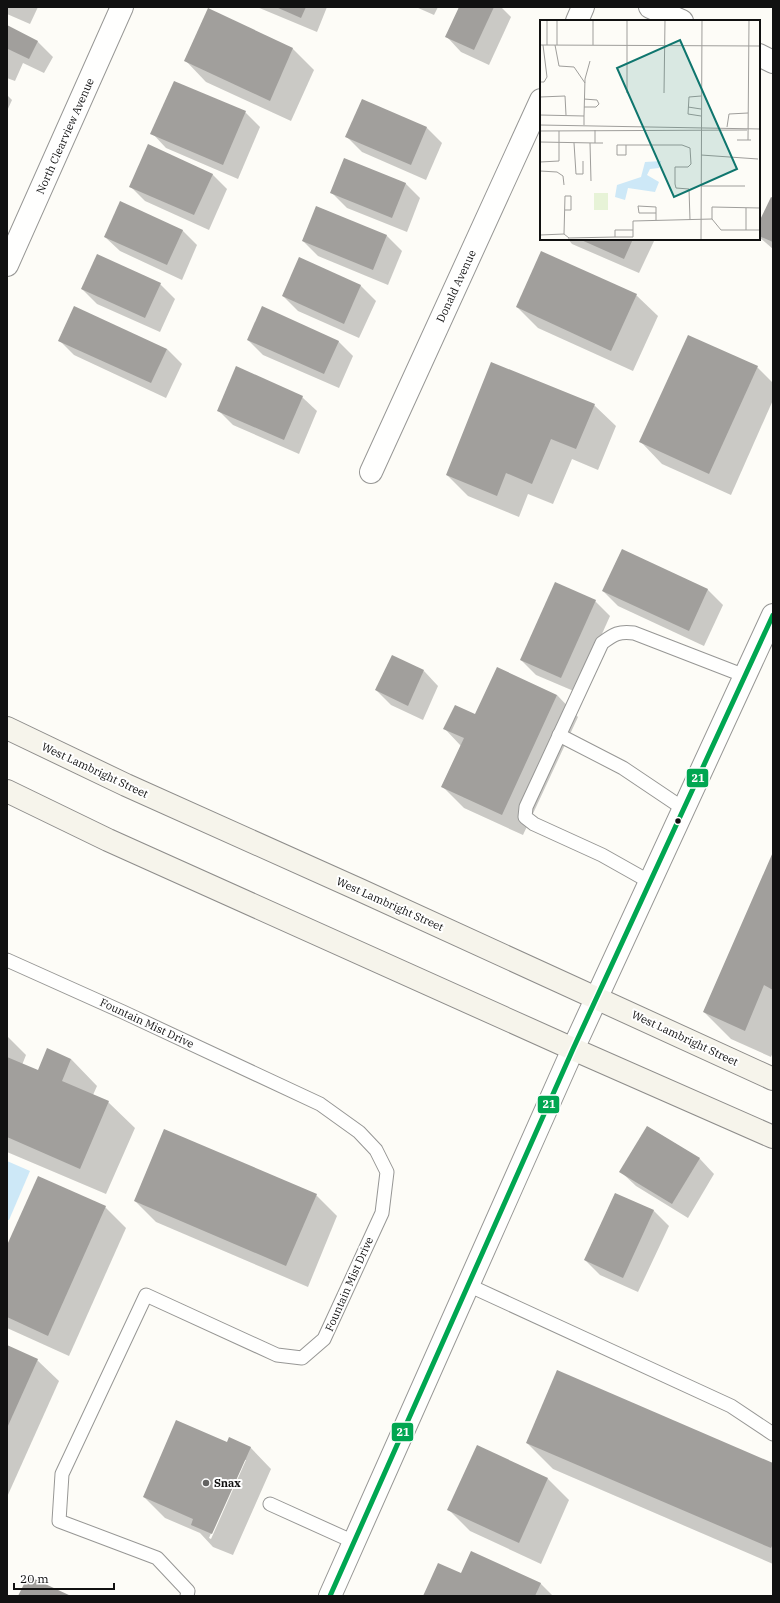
<svg xmlns="http://www.w3.org/2000/svg" width="780" height="1603" font-family="'IBM Plex Serif',serif">
<style>
.water{fill:#cde8f7}
.shadow{fill:#0003;fill-rule:evenodd}
.building{fill:#a19f9c}
.lines{fill:none;stroke-linecap:round;stroke-linejoin:round}
.service-casing{stroke:#979795;stroke-width:15}
.minor-casing{stroke:#979795;stroke-width:24}
.tertiary-casing{stroke:#979795;stroke-width:24}
.secondary-casing{stroke:#8e8d8b;stroke-width:24}
.service{stroke:#fffffe;stroke-width:13}
.minor{stroke:#fffffe;stroke-width:22}
.tertiary{stroke:#fffffe;stroke-width:22}
.secondary{stroke:#f6f4eb;stroke-width:22}
.bus-1-casing{stroke:#fff;stroke-width:8}
.bus-1{stroke:#00a651;stroke-width:5}
.bus-dot{fill:#111;stroke:#fff;stroke-width:1.5}
.poi-dot{fill:#646362;stroke:#fff;stroke-width:1.5}
.labels{text-anchor:middle;dominant-baseline:central;stroke-width:4;stroke-linejoin:round;paint-order:stroke}
.street-label{font-size:11px;fill:#111;stroke:#fff}
.poi-label{font-size:11px;font-weight:bold;fill:#111;stroke:#fff;text-anchor:start}
.inset-road{fill:none;stroke:#9f9e9b;stroke-width:1}
.view{fill:#0f766e;fill-opacity:0.15;stroke:#0f766e;stroke-width:2}
.inset-edge{fill:none;stroke:#111;stroke-width:2}
.line-badge{stroke:#fff;stroke-width:1.5}
.badge-label{font-size:11px;text-anchor:middle;font-weight:bold;fill:#fff}
</style>
<rect width="100%" height="100%" fill="#fdfcf7"/>
<path class="water" d="M7 1161 30 1171 9 1220H7Z"/>
<g class="shadow">
<path d="M7 7H38L30 24 7 14Z"/>
<path d="M257 7H327L317 32Z"/>
<path d="M416 7H438L434 15Z"/>
<path d="M460 7H501L511 17 489 65 461 52 447 37Z"/>
<path d="M209 10 293 49 314 70 291 121 206 82 185 60Z"/>
<path d="M7 26 38 42 53 57 44 73 23 63 15 81 7 78Z"/>
<path d="M7 95 12 100 7 111Z"/>
<path d="M362 100 427 128 442 143 426 180 362 152 347 137Z"/>
<path d="M245 112 260 127 238 179 166 148 152 133Z"/>
<path d="M212 174 227 189 209 230 145 201 130 186Z"/>
<path d="M405 183 420 198 407 232 347 208 332 193Z"/>
<path d="M773 199V249L759 237V224Z"/>
<path d="M317 207 387 236 402 251 388 285 318 256 303 241Z"/>
<path d="M182 230 197 245 182 280 120 251 105 237Z"/>
<path d="M568 239H655L639 273 572 244Z"/>
<path d="M299 259 361 286 376 301 359 338 298 311 283 296Z"/>
<path d="M160 284 175 299 160 332 97 304 82 289Z"/>
<path d="M636 295 658 316 633 371 538 328 517 307Z"/>
<path d="M59 340 167 349 182 364 166 398 74 355Z"/>
<path d="M248 340 338 341 353 356 339 388 263 355Z"/>
<path d="M757 367 773 383V400L731 495 662 464 641 442Z"/>
<path d="M302 397 317 411 299 454 233 425 218 410Z"/>
<path d="M594 405 616 426 598 470 572 459 553 504 528 494 519 517 468 496 447 475Z"/>
<path d="M622 550 708 590 723 605 704 646 618 606 603 591Z"/>
<path d="M595 601 610 616 576 692 536 675 521 660Z"/>
<path d="M424 671 438 686 423 720 391 705 376 690Z"/>
<path d="M557 695 578 717 523 835 464 808 442 786 461 746 445 729 475 716Z"/>
<path d="M773 854V1052L771 1057 731 1039 704 1012Z"/>
<path d="M7 1036 26 1055 22 1065 38 1072 71 1059 97 1086 93 1095 108 1102 135 1128 106 1194 7 1152Z"/>
<path d="M648 1127 700 1159 714 1174 688 1218 636 1186 621 1172Z"/>
<path d="M615 1194 654 1211 669 1226 638 1292 600 1275 585 1260Z"/>
<path d="M316 1195 337 1216 308 1287 156 1222 135 1201Z"/>
<path d="M105 1207 126 1228 69 1356 7 1328V1247Z"/>
<path d="M7 1347 37 1360 59 1381 7 1497Z"/>
<path d="M228 1443 250 1447 271 1469 233 1555 213 1547 200 1533 165 1518 144 1497ZM243 1460H246L211 1539 209 1538Z"/>
<path d="M527 1443 773 1464V1564L553 1469Z"/>
<path d="M548 1479 569 1500 541 1564 470 1531 449 1510Z"/>
<path d="M462 1574 540 1583 553 1596H424Z"/>
</g>
<g class="building">
<path d="M276 7H306L301 18Z"/>
<path d="M459 7H494L474 50 445 37Z"/>
<path d="M208 8 293 48 270 101 184 61Z"/>
<path d="M7 25 38 41 29 59 8 49 7 52Z"/>
<path d="M174 81 246 111 223 165 150 134Z"/>
<path d="M362 99 427 127 411 165 345 137Z"/>
<path d="M148 144 213 174 194 215 129 187Z"/>
<path d="M344 158 406 183 392 218 330 193Z"/>
<path d="M771 197 773 198V242L759 236V222Z"/>
<path d="M120 201 183 230 167 265 104 237Z"/>
<path d="M316 206 387 235 373 270 302 241Z"/>
<path d="M579 239H633L624 259Z"/>
<path d="M541 251 637 294 611 351 516 307Z"/>
<path d="M97 254 161 283 145 318 81 289Z"/>
<path d="M299 257 361 285 344 324 282 296Z"/>
<path d="M74 306 167 349 151 383 58 341Z"/>
<path d="M262 306 339 341 324 374 247 340Z"/>
<path d="M688 335 758 366 709 474 639 442Z"/>
<path d="M491 362 595 404 576 449 551 439 532 484 506 473 497 496 446 475Z"/>
<path d="M236 366 303 396 284 440 217 411Z"/>
<path d="M622 549 708 589 689 631 602 591Z"/>
<path d="M555 582 596 600 561 678 520 660Z"/>
<path d="M392 655 424 670 408 706 375 690Z"/>
<path d="M497 667 557 695 502 815 441 787 464 738 443 729 455 705 475 714Z"/>
<path d="M773 852V990L764 985 745 1031 703 1012Z"/>
<path d="M47 1048 71 1059 62 1081 109 1101 80 1169 7 1137V1057L38 1070Z"/>
<path d="M647 1126 700 1158 672 1204 619 1172Z"/>
<path d="M164 1129 317 1194 286 1266 134 1201Z"/>
<path d="M38 1176 106 1206 48 1336 7 1317V1245Z"/>
<path d="M615 1193 654 1210 623 1278 584 1260Z"/>
<path d="M7 1345 38 1359 7 1428Z"/>
<path d="M557 1370 773 1463V1544L771 1548 526 1443Z"/>
<path d="M176 1420 227 1442 229 1437 251 1447 212 1534 191 1525 193 1519 143 1497Z"/>
<path d="M477 1445 548 1478 519 1543 447 1510Z"/>
<path d="M471 1551 541 1583 535 1596H423L438 1563 461 1573Z"/>
<path d="M28 1576 71 1596H18Z"/>
</g>
<g class="lines">
<defs>
<g id="service">
<path d="M559 735 623 768 684 809"/>
<path d="M650 882 602 855 534 824 525 817 526 807 602 643C614 634 619 631 634 633L745 676"/>
<path d="M7 960 123 1012 320 1104 359 1132 376 1150 387 1172 382 1213 324 1339 302 1358 277 1355 146 1295 62 1474 59 1521 157 1558 188 1591 187 1596"/>
<path d="M468 1285 731 1406 773 1434"/>
<path d="M270 1504 354 1542"/>
</g>
<g id="minor">
<path d="M650 7 682 21"/>
<path d="M577 21 583 7"/>
<path d="M759 55 773 62"/>
<path d="M7 265 122 7"/>
<path d="M371 472 541 100"/>
</g>
<path id="tertiary" d="M330 1596 573 1049 773 615"/>
<g id="secondary">
<path d="M7 728 126 785 360 890 773 1079"/>
<path d="M7 791 108 840 573 1049 773 1137"/>
</g>
</defs>
<use href="#service" class="service-casing"/>
<use href="#minor" class="minor-casing"/>
<use href="#tertiary" class="tertiary-casing"/>
<use href="#secondary" class="secondary-casing"/>
<use href="#service" class="service"/>
<use href="#minor" class="minor"/>
<use href="#tertiary" class="tertiary"/>
<use href="#secondary" class="secondary"/>
<defs>
<path id="bus-1" d="M330 1596 573 1049 773 615"/>
</defs>
<use href="#bus-1" class="bus-1-casing"/>
<use href="#bus-1" class="bus-1"/>
</g>
<circle class="bus-dot" cx="678" cy="821" r="3.5"/>
<circle class="poi-dot" cx="206" cy="1483" r="4"/>
<g class="labels">
<g class="street-label">
<text transform="translate(65 136) rotate(-66)">North Clearview Avenue</text>
<text transform="translate(456 286) rotate(-65)">Donald Avenue</text>
<text transform="translate(95 770) rotate(25)">West Lambright Street</text>
<text transform="translate(390 904) rotate(24)">West Lambright Street</text>
<text transform="translate(147 1023) rotate(25)">Fountain Mist Drive</text>
<text transform="translate(685 1038) rotate(25)">West Lambright Street</text>
<text transform="translate(349 1284) rotate(-66)">Fountain Mist Drive</text>
</g>
<g class="poi-label">
<text x="214" y="1483">Snax</text>
</g>
</g>
<g transform="translate(540 20)">
<rect width="220" height="220" fill="#fdfcf7"/>
<path d="M54 173H68V190H54Z" fill="#e7f3d7"/>
<path d="M121 141 119 148 110 149 107 155 119 162 115 172 88 168 85 180 75 177 77 165 101 157 105 142Z" fill="#cde8f7"/>
<path class="inset-road" d="M17 0V25M0 25 220 26M7 25V0M15 25 19 46 34 47 45 63M53 25V0M0 62H4L7 57 3 25M87 73V0M124 73 125 0M0 77 25 76 26 95M44 87H56L59 84 57 80 44 79M148 87 161 89M0 95 44 96V105M44 96 45 59 50 41M161 96 148 94 149 77 161 76M0 105 220 109M187 107 189 94 208 93M55 110V123H63M0 111 207 110M197 120H211M208 120 209 0M0 122 55 123M34 123 36 154H43V141M50 123 51 161M86 125V135H77V125H142L150 128 151 144 148 147H135V164L136 168 149 169 150 200M161 135 218 139M0 142 19 141V111M0 151 17 152 23 156 24 165M161 166H205M206 188V210M220 188 172 187V199L181 210H220M116 193H99L98 186 116 187V200M24 214 25 176H31V190H25M0 215 24 214 29 218M75 217H93V210M28 218 75 217V210H93V201L172 199M161 220 162 0"/>
<path class="view" d="M140 20 197 149 134 177 77 48Z"/>
<rect width="220" height="220" class="inset-edge"/>
</g>
<g class="line-badge">
<rect x="686" y="768" width="23" height="20" rx="4" fill="#00a651"/>
<rect x="537" y="1095" width="23" height="19" rx="4" fill="#00a651"/>
<rect x="391" y="1422" width="23" height="20" rx="4" fill="#00a651"/>
</g>
<g class="badge-label">
<text x="698" y="782">21</text>
<text x="549" y="1108">21</text>
<text x="403" y="1436">21</text>
</g>
<rect width="780" height="1603" fill="none" stroke="#111111" stroke-width="16"/>
<path d="M14 1583v6h100v-6" fill="none" stroke="#111111" stroke-width="2"/>
<text x="20" y="1583" font-size="12" fill="#111111" stroke="#ffffff" stroke-width="3" paint-order="stroke">20 m</text>
</svg>
